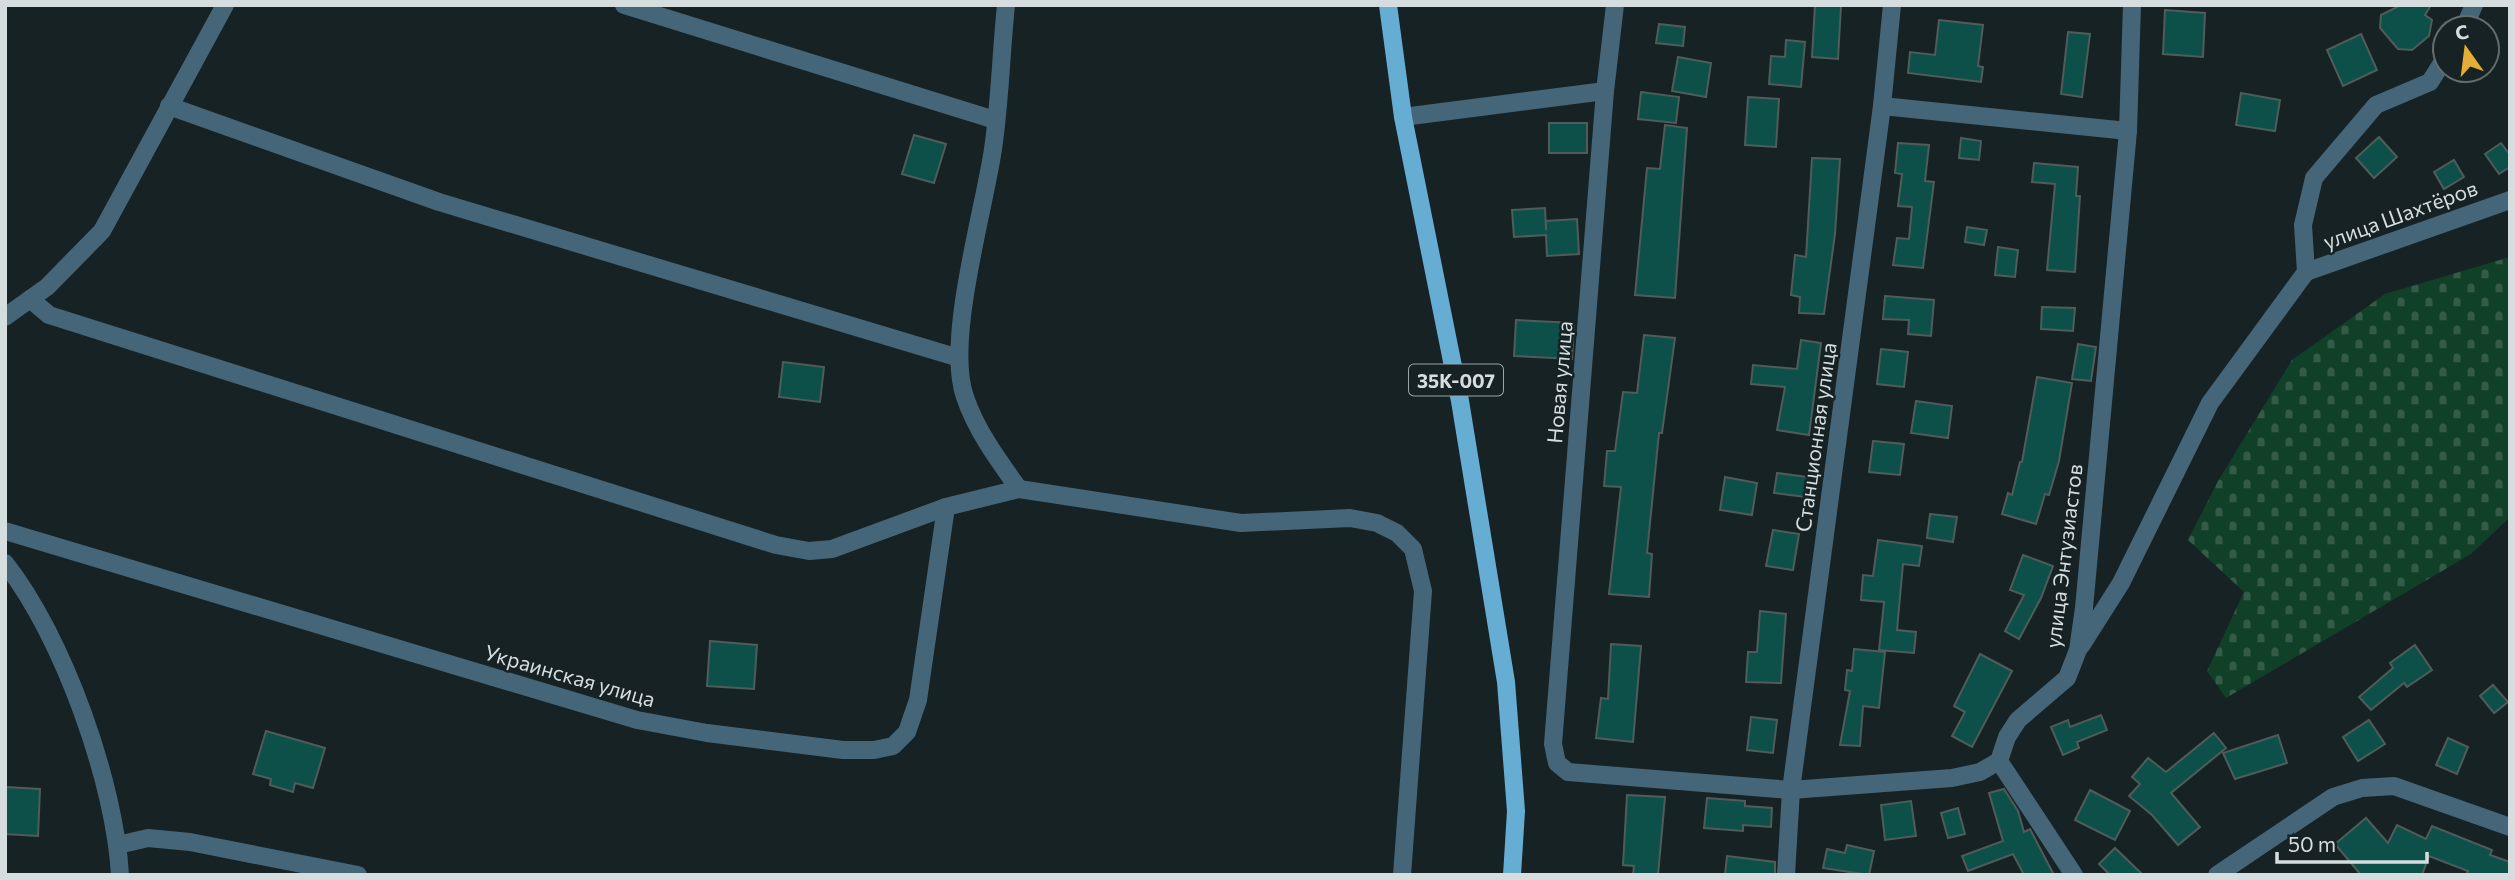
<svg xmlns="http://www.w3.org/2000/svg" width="2515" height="880" font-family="Commissioner,sans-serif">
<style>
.cemetery{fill:url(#cemetery-stones)}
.building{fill:#0d5049;stroke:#4f5c59;stroke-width:2}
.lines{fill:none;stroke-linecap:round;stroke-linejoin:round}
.minor{stroke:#456679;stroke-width:18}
.major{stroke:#66add4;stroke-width:18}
.labels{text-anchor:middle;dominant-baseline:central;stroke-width:5;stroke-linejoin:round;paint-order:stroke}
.shield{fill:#172224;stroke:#9ca5a6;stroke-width:2}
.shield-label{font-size:19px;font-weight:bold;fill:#d5ddde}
.street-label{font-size:21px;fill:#d5ddde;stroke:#172224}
</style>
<defs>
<pattern id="cemetery-stones" width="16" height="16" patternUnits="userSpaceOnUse" patternTransform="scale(1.75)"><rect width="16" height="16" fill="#114029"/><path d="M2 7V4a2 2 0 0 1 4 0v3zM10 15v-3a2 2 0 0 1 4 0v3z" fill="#335b48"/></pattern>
</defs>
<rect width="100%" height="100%" fill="#172224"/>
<path class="cemetery" d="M2510 257V517L2471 554 2226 698 2207 671 2244 592 2188 540 2218 481 2292 360 2385 294Z"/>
<g class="building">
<path d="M1815 5 1841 6 1838 59 1812 57Z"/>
<path d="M2401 5H2431L2425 15 2432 20 2429 36 2412 50 2398 49 2380 28 2381 15Z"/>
<path d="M2165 10 2205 13 2203 57 2163 54Z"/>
<path d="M1939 20 1983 25 1978 66 1983 67 1981 82 1908 73 1910 52 1935 55Z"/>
<path d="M1659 24 1685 27 1683 46 1656 43Z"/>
<path d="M2068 32 2090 34 2082 97 2061 94Z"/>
<path d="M2361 34 2377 70 2343 86 2327 50Z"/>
<path d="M1786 40 1805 42 1801 87 1769 84 1771 56 1785 57Z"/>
<path d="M1678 57 1711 63 1706 97 1672 91Z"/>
<path d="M1641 92 1679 97 1676 123 1638 119Z"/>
<path d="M2241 93 2280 100 2275 131 2236 125Z"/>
<path d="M1748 97 1779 99 1776 147 1745 145Z"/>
<rect x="1549" y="123" width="38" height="30"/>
<path d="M1665 125 1687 128 1675 298 1635 295 1647 168 1660 169Z"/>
<path d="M914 135 946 144 934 183 902 174Z"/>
<path d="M2379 137 2397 157 2374 178 2356 158Z"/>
<path d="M1961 138 1981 141 1979 160 1959 158Z"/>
<path d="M1898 143 1929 145 1925 181 1934 182 1923 268 1893 265 1897 238 1909 239 1912 207 1898 206 1902 174 1895 173Z"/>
<path d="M2501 143 2510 155V167L2499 174 2485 154Z"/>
<path d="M1812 158 1840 159 1835 234 1824 314 1799 313 1800 297 1791 295 1795 255 1806 257Z"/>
<path d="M2454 160 2464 177 2444 189 2434 172Z"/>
<path d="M2034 163 2078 167 2076 196H2080L2075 272 2047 270 2055 184 2032 182Z"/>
<path d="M1545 208 1546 230V221L1577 219 1579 254 1547 256 1546 235 1514 237 1512 210Z"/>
<path d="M1967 227 1987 230 1984 245 1965 242Z"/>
<path d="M1998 247 2018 250 2015 277 1995 275Z"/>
<path d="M1885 296 1934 300 1931 336 1908 334 1909 320 1883 319Z"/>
<path d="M2042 307 2075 308 2073 331 2041 329Z"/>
<path d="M1516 320 1574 323 1572 359 1514 356Z"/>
<path d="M1644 335 1675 338 1662 433H1659L1647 553 1652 554 1649 597 1609 594 1621 487 1604 486 1607 451H1615L1623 392 1637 393Z"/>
<path d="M1801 340 1821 343 1809 435 1777 430 1785 387 1751 384 1753 365 1797 369Z"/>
<path d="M2078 344 2096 347 2091 381 2072 379Z"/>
<path d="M1881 349 1908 352 1904 387 1877 384Z"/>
<path d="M783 362 824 367 820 402 779 397Z"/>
<path d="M2037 377 2072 383 2059 461 2049 495 2045 494 2036 524 2002 514 2008 493 2012 495 2020 462H2022Z"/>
<path d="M1916 401 1952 406 1948 438 1911 433Z"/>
<path d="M1873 441 1904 444 1900 475 1869 472Z"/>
<path d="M1777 473 1808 477 1805 497 1774 493Z"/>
<path d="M1725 477 1757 483 1752 515 1720 510Z"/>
<path d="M1930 514 1957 517 1953 542 1927 538Z"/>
<path d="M1773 530 1799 534 1793 570 1766 566Z"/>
<path d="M1878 540 1922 546 1919 566 1903 564 1897 630 1916 632 1914 653 1879 650 1884 602 1861 600 1863 575 1873 576Z"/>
<path d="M2023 555 2053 566 2041 598 2019 639 2005 631 2024 595 2010 590Z"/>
<path d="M1760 611 1786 614 1781 683 1746 682 1748 652H1757Z"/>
<path d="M710 641 757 645 754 689 707 686Z"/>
<path d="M1611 644 1641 646 1633 742 1596 738 1601 698 1608 699Z"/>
<path d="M2415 645 2432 670 2407 687 2404 683 2371 710 2359 697 2393 668 2390 663Z"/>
<path d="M1854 649 1885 652 1879 708 1863 706 1860 746 1840 745 1850 691 1845 690 1847 670 1852 671Z"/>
<path d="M1980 654 2012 671 1972 747 1952 736 1965 712 1954 706Z"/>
<path d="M2493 685 2508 702 2494 713 2480 696Z"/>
<path d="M2101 715 2107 730 2077 742 2079 748 2063 755 2051 727 2068 720 2070 727Z"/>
<path d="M1751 717 1777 720 1773 753 1747 750Z"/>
<path d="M2369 720 2385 744 2358 761 2343 737Z"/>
<path d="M266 731 325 748 313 788 295 783 293 792 270 785 271 779 253 774Z"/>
<path d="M2214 733 2226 748 2171 793 2200 827 2178 845 2152 815 2129 796 2140 784 2132 777 2148 758 2166 772Z"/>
<path d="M2278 735 2287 763 2235 779 2223 753Z"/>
<path d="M2448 738 2468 747 2457 774 2436 765Z"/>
<path d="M6 787 40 789 38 836 5 834Z"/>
<path d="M2004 789 2018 811 2024 832 2030 829 2054 875H2024L2013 854 1968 871 1962 856 2003 841 1989 793Z"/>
<path d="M2090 790 2130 811 2115 840 2075 820Z"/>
<path d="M1627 795 1665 797 1658 875H1633L1634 866 1623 865Z"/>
<path d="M1707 798 1745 801V806L1772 808 1771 827 1743 825V831L1704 828Z"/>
<path d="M1911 801 1916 836 1885 840 1881 805Z"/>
<path d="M1958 808 1965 834 1948 838 1941 813Z"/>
<path d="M2366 818 2388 843 2397 825 2426 839 2432 826 2492 850 2490 855 2510 862V875H2466L2468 871 2429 856 2422 875H2361L2335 844Z"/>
<path d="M1847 845 1874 851 1869 875 1823 868 1827 849 1845 853Z"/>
<path d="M2115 848 2143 875H2110L2099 864Z"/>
<path d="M1727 856 1775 862V875H1725Z"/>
</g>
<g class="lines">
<g class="minor">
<path d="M624 5 995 120"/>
<path d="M1006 5C1001 53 1000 102 993 149 984 211 945 341 965 397 976 430 998 460 1019 489"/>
<path d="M1615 5 1605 91 1553 744 1557 763 1568 772 1791 790 1952 778 1980 772 1999 761 2007 737 2018 720 2067 678 2078 650 2084 608 2128 131 2132 5"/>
<path d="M2464 28 2474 5"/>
<path d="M169 106 439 202 959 358"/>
<path d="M1882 106 2128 131"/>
<path d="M1403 117 1605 91"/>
<path d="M2306 272 2303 225 2314 178 2376 105 2430 82 2445 58"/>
<path d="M2306 272 2510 200"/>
<path d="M30 299 49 315 776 545 809 551 832 549 946 507 1019 489 1241 523 1350 518 1377 523 1397 533 1413 549 1423 591 1402 875"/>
<path d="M5 317 47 287 102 231 225 5"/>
<path d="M5 531 637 720 707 733 843 750H874L893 746 907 732 918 700 946 507"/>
<path d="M5 563C63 636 115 783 120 875"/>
<path d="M2081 646 2121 583 2210 403 2306 272"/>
<path d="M1999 761 2074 875"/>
<path d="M118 845 148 838 190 842 358 875"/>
<path d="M1786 875 1791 790 1882 106 1892 5"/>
<path d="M2217 875 2333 797 2362 788 2394 786 2510 827"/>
</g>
<path class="major" d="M1388 5 1403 117 1460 401 1506 682 1516 811 1512 875"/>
</g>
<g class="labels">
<rect class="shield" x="1409" y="364.5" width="94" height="31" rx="5"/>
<g class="shield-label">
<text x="1456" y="380">35К-007</text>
</g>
<g class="street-label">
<text transform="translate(2400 214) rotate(-20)">улица Шахтёров</text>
<text transform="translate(1559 382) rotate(-85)">Новая улица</text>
<text transform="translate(1815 437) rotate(-82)">Станционная улица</text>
<text transform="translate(2063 556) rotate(-83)">улица Энтузиастов</text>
<text transform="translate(570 675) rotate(16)">Украинская улица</text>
</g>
</g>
<rect width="2515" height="880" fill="none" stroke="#d5ddde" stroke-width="14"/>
<g transform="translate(2466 49) rotate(346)"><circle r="33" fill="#172224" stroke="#636d6e" stroke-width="2"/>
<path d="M0-5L12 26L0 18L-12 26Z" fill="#e4ad35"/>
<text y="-10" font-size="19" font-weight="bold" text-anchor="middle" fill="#d5ddde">С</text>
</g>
<path d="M2277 852v10h150v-10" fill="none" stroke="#d5ddde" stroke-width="3.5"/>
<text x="2288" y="852" font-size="21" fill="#d5ddde" stroke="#172224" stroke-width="5" paint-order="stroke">50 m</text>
</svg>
